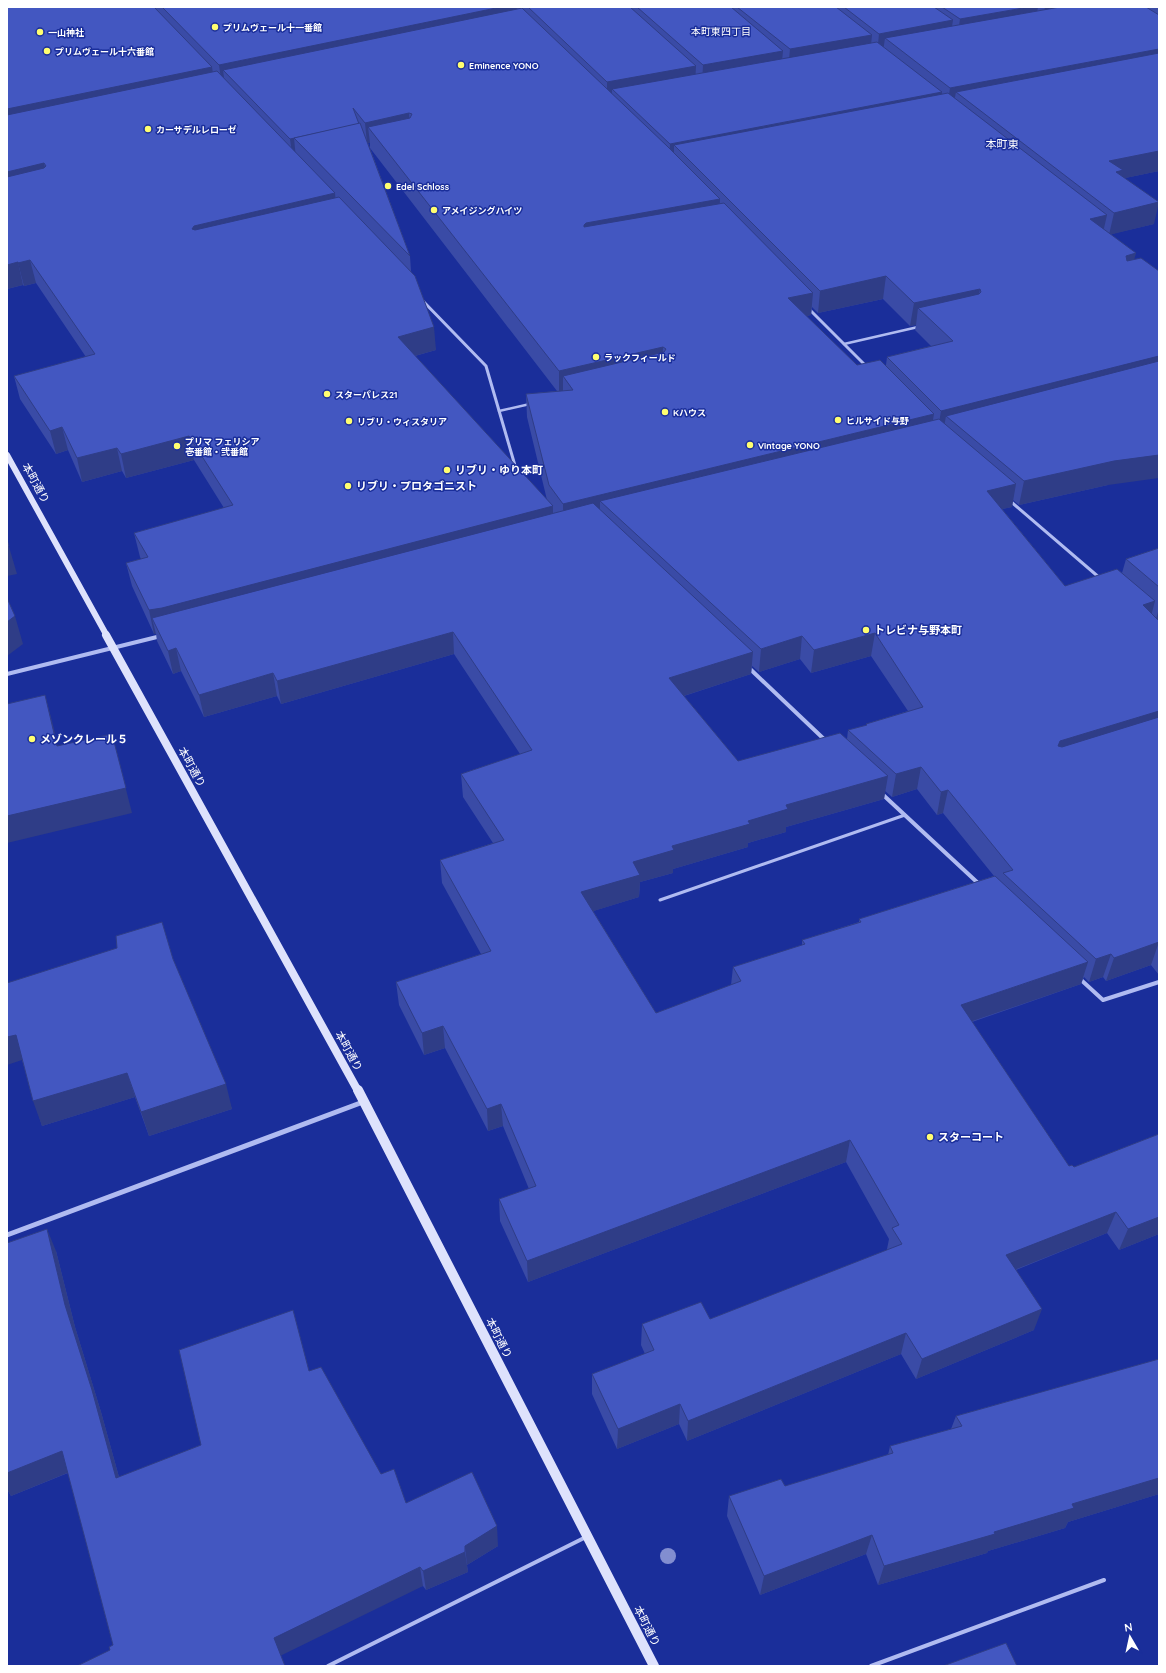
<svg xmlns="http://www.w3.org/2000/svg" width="1166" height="1673" font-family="Quicksand,'Noto Sans JP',sans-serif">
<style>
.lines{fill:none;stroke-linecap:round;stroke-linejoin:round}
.service-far2{stroke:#b0bbf1;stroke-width:2.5}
.service-far1{stroke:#b0bbf1;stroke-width:3}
.service{stroke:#b0bbf1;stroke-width:4}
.minor-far2{stroke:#b0bbf1;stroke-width:3}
.minor-far1{stroke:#b0bbf1;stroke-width:4}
.minor{stroke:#b0bbf1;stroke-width:5}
.secondary-far2{stroke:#dee2fc;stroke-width:6}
.secondary-far1{stroke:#dee2fc;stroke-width:8}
.secondary{stroke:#dee2fc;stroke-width:10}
.tree{fill:#828ed0}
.wall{fill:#3a4ba6;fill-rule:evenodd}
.shaded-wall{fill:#2f3d87}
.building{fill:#4357c1;stroke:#2f3d87}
.poi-dot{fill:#fffe70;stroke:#1a2e9a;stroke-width:1.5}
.labels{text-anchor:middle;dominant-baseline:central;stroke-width:3;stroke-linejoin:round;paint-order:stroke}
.far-poi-label{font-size:9px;font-weight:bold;fill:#fff;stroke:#1a2e9a;text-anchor:start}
.far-neighbourhood-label{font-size:10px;fill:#fff;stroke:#1a2e9a}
.far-quarter-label{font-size:11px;fill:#fff;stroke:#1a2e9a}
.poi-label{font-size:11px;font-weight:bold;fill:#fff;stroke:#1a2e9a;text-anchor:start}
.street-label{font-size:11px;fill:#fff;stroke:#1a2e9a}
</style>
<rect width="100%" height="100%" fill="#1a2e9a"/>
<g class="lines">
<g class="service-far2">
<path d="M844 344 918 327"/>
<path d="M499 411 530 404"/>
</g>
<path class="service-far1" d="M660 900 905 815"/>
<g class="service">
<path d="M328 1666 586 1537"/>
<path d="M871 1666 1104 1580"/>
</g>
<g class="minor-far2">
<path d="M421 299 486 366 516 469"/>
<path d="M808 308 867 367"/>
<path d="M1009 500 1101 579"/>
</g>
<g class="minor-far1">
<path d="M748 667 826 741"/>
<path d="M7 674 161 636"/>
<path d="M880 792 979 884"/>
<path d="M1079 978 1103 1000 1159 982"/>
</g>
<path class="minor" d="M7 1235 363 1102"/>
<path class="secondary-far2" d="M7 455 107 636"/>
<path class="secondary-far1" d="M106 635 358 1091"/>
<path class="secondary" d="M358 1090 654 1666"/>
</g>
<circle class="tree" cx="668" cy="1556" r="8"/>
<g class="wall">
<path d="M7 7H1159V171L1125 178 1154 224 1111 234 1134 259 1108 485 1019 505 1013 500 1012 507 1002 509 1065 586 1122 573 1126 559 1159 548V975L1151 965 1106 981 1103 977 1089 982 1084 977 1081 984 972 1022 1069 1166 1074 1167 1159 1134 1158 1133 1159 1131V1234L1119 1250 1107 1233 1016 1270 1034 1330 916 1379 901 1354 687 1441 679 1424 617 1449 592 1394V1374L645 1354 641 1345 642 1324 710 1319 887 1250V1249L889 1239 846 1162 528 1282 500 1221 499 1199 529 1189 503 1126 488 1131 445 1048 424 1055 399 1005 396 982 481 954 442 883 440 860 493 843 463 797 461 774 520 754 454 654 281 704 277 696 204 717 181 671 173 674 157 641 156 634H154L132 586 126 563 141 559 140 557 134 533 224 508 194 460 126 478 122 471 82 482 68 450 56 454 20 399 14 376 86 357 36 283 24 286 23 285 7 289ZM368 143H370V148L557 391 526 394 527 417 547 500 415 356 436 350 411 271 410 256ZM883 299 910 326 916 325 915 330 931 346 887 357 886 365H857L806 316 811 315 812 307 818 313ZM871 656 908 711 866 724V726L848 730 847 739 738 761 684 696 751 674 752 666 759 672 800 659 811 673ZM917 789 937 815 943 813 994 876 859 919V922L802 940V946L733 967 731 985 656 1013 593 911 639 897 640 882 673 873V869L748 847V843L786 832V827L884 799 885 791 892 797Z"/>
<path d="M173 959 232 1109 149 1136 135 1097 42 1126 22 1060Z"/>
<path d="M7 1243 56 1251 75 1327 101 1412 119 1477 201 1445 309 1371 381 1474 406 1503 498 1546 467 1565 468 1572 426 1590 423 1586 110 1650 113 1645 68 1473 11 1496 7 1489Z"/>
<path d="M1159 1359V1494L1068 1522 1065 1528 988 1551 987 1553 878 1585 866 1554 760 1595 727 1516 729 1496 785 1486 888 1455 890 1446 951 1429 956 1416Z"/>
</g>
<g class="shaded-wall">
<path d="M501 7H517L518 23 223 70 225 85 222 86 219 65Z"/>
<path d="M1029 7H1038L1035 25 957 39 960 19Z"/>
<path d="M1045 7H1116L1042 24Z"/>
<path d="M953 20 950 40 885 38 883 52 877 54 879 34Z"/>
<path d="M872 35 870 55 788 70 790 49Z"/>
<path d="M1159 49V68L956 92 953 107 947 108 950 88Z"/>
<path d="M783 51 781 71 702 85 703 65Z"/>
<path d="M696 66 695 86 612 89V101L607 102V82Z"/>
<path d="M212 67 215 87 7 131V109Z"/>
<path d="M942 92 940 110 674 145V161L669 162 670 144Z"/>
<path d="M409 113 410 134 368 127 370 143H367L365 123Z"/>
<path d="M294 138 296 159 293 160 290 139Z"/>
<path d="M1159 151V171L1121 179 1118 192 1109 161Z"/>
<path d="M44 163 49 185 7 194V172Z"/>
<path d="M335 193 337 215 196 251 192 229 194 226Z"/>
<path d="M720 199 719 220 586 245 584 225 586 223Z"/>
<path d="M1159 202 1154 224 1109 235 1114 213Z"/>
<path d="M1107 215 1102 237 1090 219Z"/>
<path d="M1136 253 1130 276 1121 279 1126 256Z"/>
<path d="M30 260 36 283 24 286 18 263Z"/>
<path d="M18 262 23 285 7 289V265Z"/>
<path d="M886 276 883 299 818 313 820 291Z"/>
<path d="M980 289 976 312 918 308 916 325 910 326 914 303Z"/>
<path d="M813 293 811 315 786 321 788 298Z"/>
<path d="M434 327 436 350 400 360 398 337Z"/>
<path d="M663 347 662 369 573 390 563 376V393L559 394V371Z"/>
<path d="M1159 356V377L946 416 943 433 937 435 941 411Z"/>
<path d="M934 414 930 436 600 501V518L563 527V504Z"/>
<path d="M62 427 68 450 56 454 50 431Z"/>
<path d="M189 436 194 460 126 478 121 454Z"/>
<path d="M117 448 122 471 82 482 77 458Z"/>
<path d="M1159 455V478L1108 485 1019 505 1024 481 1114 461Z"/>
<path d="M1016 484 1012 507 983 513 987 491Z"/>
<path d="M553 506V530L152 618 156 634H154L149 610Z"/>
<path d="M7 540 17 574 7 576Z"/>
<path d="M1155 601 1149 624 1143 605Z"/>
<path d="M1159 609V620L1155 622Z"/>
<path d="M15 616 23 644 7 656V622Z"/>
<path d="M453 632 454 654 281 704 277 681Z"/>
<path d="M875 633 871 656 811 673 814 650Z"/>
<path d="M802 636 800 659 759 672 761 649Z"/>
<path d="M176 648 181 671 173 674 168 651Z"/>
<path d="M753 652 751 674 668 701 669 678Z"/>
<path d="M273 673 277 696 204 717 199 695Z"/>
<path d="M45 695 52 721 64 772 57 746Z"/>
<path d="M1159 711V732L1054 764 1058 746 1060 741Z"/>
<path d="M112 734 132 813 7 843V816Z"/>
<path d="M921 767 917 789 892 797 896 774Z"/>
<path d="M888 776 884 799 786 827V832L748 843V847L673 869V873L640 882 639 897 581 915V892L633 862 672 846 748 821 786 805Z"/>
<path d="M948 790 943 813 937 815 941 792Z"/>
<path d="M1159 942 1151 965 1106 981 1114 958Z"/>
<path d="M1111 954 1103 977 1089 982 1096 959Z"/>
<path d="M1088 962 1081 984 955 1027 961 1005Z"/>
<path d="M443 1026 445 1048 424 1055 422 1033Z"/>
<path d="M16 1035 25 1059 7 1065V1037Z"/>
<path d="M127 1073 135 1097 42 1126 33 1101Z"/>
<path d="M226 1084 232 1109 149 1136 141 1112Z"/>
<path d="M501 1104 503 1126 488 1131 487 1109Z"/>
<path d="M850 1140 846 1162 528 1282 527 1261Z"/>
<path d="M1116 1212 1107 1233 999 1276 1006 1255Z"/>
<path d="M1159 1217V1234L1119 1250 1128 1229Z"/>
<path d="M47 1229 56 1251 75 1327 101 1412 125 1499 116 1478 65 1305Z"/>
<path d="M1042 1309 1034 1330 916 1379 922 1359Z"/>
<path d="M906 1333 901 1354 687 1441 688 1421Z"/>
<path d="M680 1404 679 1424 617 1449 618 1429Z"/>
<path d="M62 1451 72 1471 11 1496 7 1489V1473Z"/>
<path d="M1159 1478V1494L1068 1522 1065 1528 988 1551 987 1553 878 1585 884 1566 994 1532 1072 1504Z"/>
<path d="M497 1526 498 1546 467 1565 465 1546Z"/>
<path d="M872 1535 866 1554 760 1595 764 1576Z"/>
<path d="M465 1552 468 1572 426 1590 423 1571Z"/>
<path d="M420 1567 423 1586 280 1656 274 1638Z"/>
</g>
<g class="building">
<path d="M7 7H154L212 67 7 109Z"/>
<path d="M162 7H501L219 65Z"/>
<path d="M528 7H630L696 66 607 82Z"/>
<path d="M637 7H731L783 51 703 65Z"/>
<path d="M737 7H836L872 35 790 49Z"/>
<path d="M844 7H934L953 20 879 34Z"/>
<path d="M942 7H1029L960 19Z"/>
<path d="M1060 7H1146L1159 15V49L950 88 885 38Z"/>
<path d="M522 8 667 146 720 199 586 223 584 225V227L724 203 813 293 788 298 857 365 880 360 934 414 563 504 549 485 526 394 573 390 563 376 664 352 666 349 663 347 559 371 368 127 410 118 412 114 409 113 365 123 353 108 359 124 290 139 223 70Z"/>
<path d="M877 42 942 92 670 144 612 89Z"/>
<path d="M1159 53V151L1109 161 1123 170 1116 172 1159 202 1114 213 956 92Z"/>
<path d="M217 71 335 193 194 226 192 229 195 230 339 197 415 276 434 327 398 337 553 506 162 608 149 610 126 563 148 557 134 533 233 505 189 436 121 454 117 448 77 458 62 427 50 431 14 376 95 354 30 260 18 263V262L7 265V177L44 168 46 166 44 163 7 172V115Z"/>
<path d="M948 93 1107 215 1090 219 1136 253 1126 256 1127 261 1141 258 1159 271V356L941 411 887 357 953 341 918 308 979 294 981 292 980 289 914 303 886 276 820 291 674 145Z"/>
<path d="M360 123 410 256 294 138Z"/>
<path d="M1159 361V455L1114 461 1024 481 946 416Z"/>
<path d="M939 419 1016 484 987 491 1065 586 1117 569 1155 601 1143 605 1159 621V711L1060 741 1058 746 1062 747 1159 717V942L1114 958 1111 954 1096 959 1003 873 1013 870 948 790 941 792 921 767 896 774 848 730 867 725 866 724 923 707 875 633 814 650 802 636 761 649 600 501Z"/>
<path d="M593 503 753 652 669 678 738 761 840 733 888 776 786 805 788 809 748 821 750 824 672 846 674 850 633 862 640 875 581 892 656 1013 741 981 733 967 805 944 802 940 861 922 859 919 995 876 1088 962 961 1005 1069 1166 1072 1165 1074 1167 1159 1134V1217L1128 1229 1116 1212 1006 1255 1042 1309 922 1359 906 1333 688 1421 680 1404 618 1429 592 1374 654 1350 642 1324 701 1302 710 1319 902 1244 892 1228 899 1225 850 1140 527 1261 499 1199 536 1186 501 1104 487 1109 443 1026 422 1033 396 982 491 951 440 860 504 840 461 774 532 750 453 632 277 681 273 673 199 695 176 648 168 651 152 618Z"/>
<path d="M7 540 9 546H7Z"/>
<path d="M1159 548V587L1126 559Z"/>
<path d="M7 598 15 616 7 622Z"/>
<path d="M45 695 57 746 112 734 126 788 7 816V704Z"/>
<path d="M162 922 173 959 226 1084 141 1112 127 1073 33 1101 16 1035 7 1037V983L117 948 116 936Z"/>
<path d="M47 1229 65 1305 92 1390 116 1478 201 1445 179 1350 293 1310 309 1371 321 1367 381 1474 394 1469 406 1503 472 1472 497 1526 465 1546V1552L423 1571 420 1567 274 1638 285 1666H77L110 1650 109 1647 113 1645 62 1451 7 1473V1243Z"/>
<path d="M1159 1359V1478L1072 1504 1074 1508 994 1532 995 1534 884 1566 872 1535 764 1576 729 1496 781 1479 785 1486 893 1453 890 1446 962 1426 956 1416Z"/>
<path d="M1006 1643 1017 1666H943Z"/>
</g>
<g class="poi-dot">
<circle cx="215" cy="27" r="4"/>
<circle cx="40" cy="32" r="4"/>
<circle cx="47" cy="51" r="4"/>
<circle cx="461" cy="65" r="4"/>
<circle cx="148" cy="129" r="4"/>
<circle cx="388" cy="186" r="4"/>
<circle cx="434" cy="210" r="4"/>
<circle cx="596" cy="357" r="4"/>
<circle cx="327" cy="394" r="4"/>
<circle cx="665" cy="412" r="4"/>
<circle cx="838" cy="420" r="4"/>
<circle cx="349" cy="421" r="4"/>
<circle cx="750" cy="445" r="4"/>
<circle cx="177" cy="446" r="4"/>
<circle cx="447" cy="470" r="4"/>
<circle cx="348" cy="486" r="4"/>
<circle cx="866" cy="630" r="4"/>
<circle cx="32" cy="739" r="4"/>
<circle cx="930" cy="1137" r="4"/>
</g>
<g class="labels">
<g class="far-poi-label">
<text x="223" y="27">プリムヴェール十一番館</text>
<text x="48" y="32">一山神社</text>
<text x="55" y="51">プリムヴェール十六番館</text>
<text x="469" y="65">Eminence YONO</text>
<text x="156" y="129">カーサデルレローゼ</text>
<text x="396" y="186">Edel Schloss</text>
<text x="442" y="210">アメイジングハイツ</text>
<text x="604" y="357">ラックフィールド</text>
<text x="335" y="394">スターパレス21</text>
<text x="673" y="412">Kハウス</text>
<text x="846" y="420">ヒルサイド与野</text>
<text x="357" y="421">リブリ・ウィスタリア</text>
<text x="185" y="441">プリマ フェリシア<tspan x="185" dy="10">壱番館・弐番館</tspan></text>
<text x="758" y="445">Vintage YONO</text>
</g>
<g class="far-neighbourhood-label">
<text x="721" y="31">本町東四丁目</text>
</g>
<g class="far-quarter-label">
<text x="1002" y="144">本町東</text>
</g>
<g class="poi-label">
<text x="455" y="470">リブリ・ゆり本町</text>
<text x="356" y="486">リブリ・プロタゴニスト</text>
<text x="874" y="630">トレビナ与野本町</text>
<text x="40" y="739">メゾンクレール５</text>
<text x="938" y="1137">スターコート</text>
</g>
<g class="street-label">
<text transform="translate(36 483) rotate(61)">本町通り</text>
<text transform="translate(192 767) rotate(61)">本町通り</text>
<text transform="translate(349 1051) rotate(61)">本町通り</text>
<text transform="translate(499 1338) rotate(63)">本町通り</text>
<text transform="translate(647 1626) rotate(63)">本町通り</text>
</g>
</g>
<rect width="1166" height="1673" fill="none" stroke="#ffffff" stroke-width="16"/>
<g transform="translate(1130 1637) rotate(351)" stroke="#1a2e9a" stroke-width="3" paint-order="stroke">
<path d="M0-3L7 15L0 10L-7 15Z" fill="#ffffff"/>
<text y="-6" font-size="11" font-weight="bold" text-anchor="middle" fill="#ffffff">N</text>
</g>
</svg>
